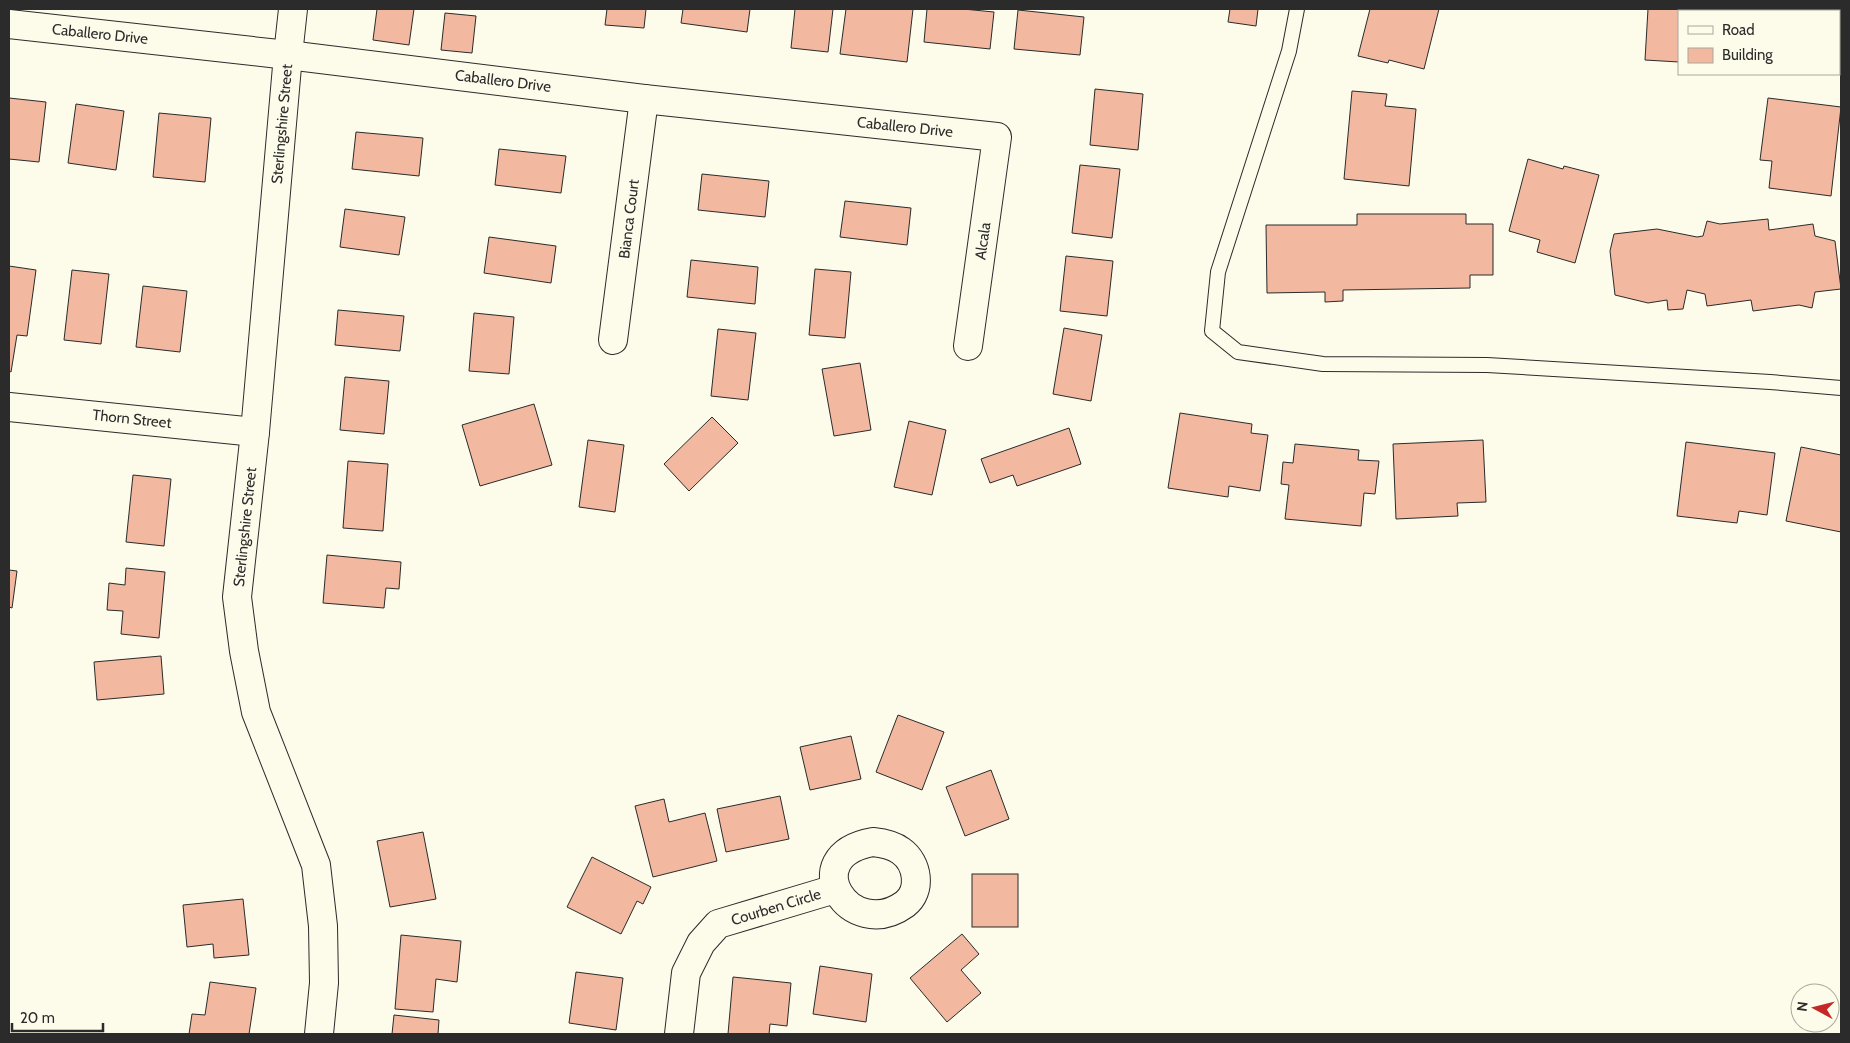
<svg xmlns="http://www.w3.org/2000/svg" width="1850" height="1043" font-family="Cabin,sans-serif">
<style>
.building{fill:#f2b8a0;stroke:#2b2b2b}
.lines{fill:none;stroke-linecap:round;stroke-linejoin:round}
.service-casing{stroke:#2b2b2b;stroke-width:16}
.minor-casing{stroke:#2b2b2b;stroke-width:30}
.service{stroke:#fdfbea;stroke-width:14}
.minor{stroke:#fdfbea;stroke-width:28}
.labels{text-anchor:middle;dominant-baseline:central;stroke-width:4;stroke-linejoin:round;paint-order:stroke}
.street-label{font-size:15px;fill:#2b2b2b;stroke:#fdfbea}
</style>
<rect width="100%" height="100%" fill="#fdfbea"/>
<g class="building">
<path d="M377 9H414L409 45 373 40Z"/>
<path d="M607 9H646L644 28 605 25Z"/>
<path d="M683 9H750L747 32 681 23Z"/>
<path d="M795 9H833L828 52 791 48Z"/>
<path d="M846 9H913L907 62 840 54Z"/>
<path d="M927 9H963L994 12 990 49 924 42Z"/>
<path d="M1230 9H1258L1256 26 1228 22Z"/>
<path d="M1370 9H1439L1424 69 1389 60 1388 63 1358 56Z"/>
<path d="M1648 9H1841V68L1839 67V11H1679V62L1645 60Z"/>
<path d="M1018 10 1084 17 1080 55 1014 49Z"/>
<path d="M445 13 476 16 472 53 441 50Z"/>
<path d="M1095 89 1143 94 1138 150 1090 145Z"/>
<path d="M1352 91 1387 94 1385 106 1416 109 1409 186 1344 179Z"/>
<path d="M9 98 46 102 39 162 9 159Z"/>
<path d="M1768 98 1841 107 1831 196 1769 188 1772 161 1760 160Z"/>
<path d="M76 104 124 111 116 170 68 163Z"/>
<path d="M159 113 211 118 205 182 153 177Z"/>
<path d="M356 132 423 138 419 176 352 169Z"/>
<path d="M499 149 566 156 561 193 495 185Z"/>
<path d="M1528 159 1563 169 1564 166 1599 175 1575 263 1537 252 1540 240 1509 231Z"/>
<path d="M1080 165 1120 169 1112 238 1072 233Z"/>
<path d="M702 174 769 181 765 217 698 210Z"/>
<path d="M845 201 911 208 907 245 840 237Z"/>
<path d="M345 209 405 217 399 255 340 247Z"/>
<path d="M1357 214H1466V224H1493V275H1470V288L1343 290V301L1325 302V292L1267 293 1266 225H1357Z"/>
<path d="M1768 219 1769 230 1813 224 1815 236 1835 241 1841 289 1815 292 1812 308 1799 305 1753 311 1751 300 1707 306 1705 294 1687 290 1683 309 1668 310 1667 300 1648 303 1615 295 1610 251 1614 234 1657 229 1697 237 1703 236 1707 221 1720 224Z"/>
<path d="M489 237 556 246 551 283 484 273Z"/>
<path d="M1066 256 1113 261 1107 316 1060 311Z"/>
<path d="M691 260 758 267 755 304 687 297Z"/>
<path d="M9 266 36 270 27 336 17 335 11 372 9 371Z"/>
<path d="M815 269 851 272 845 338 809 335Z"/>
<path d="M72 270 109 274 101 344 64 340Z"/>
<path d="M143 286 187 291 180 352 136 347Z"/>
<path d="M338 310 404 316 400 351 335 345Z"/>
<path d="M474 313 514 317 509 374 469 371Z"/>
<path d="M1064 328 1102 335 1091 401 1053 394Z"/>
<path d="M718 329 756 333 748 400 711 396Z"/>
<path d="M860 363 871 430 834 436 822 369Z"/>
<path d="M345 377 389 381 384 434 340 430Z"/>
<path d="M534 404 552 465 480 486 462 425Z"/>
<path d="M1180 413 1252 424 1251 433 1268 435 1260 491 1229 486 1228 497 1168 488Z"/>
<path d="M712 417 738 443 689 491 664 464Z"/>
<path d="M909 421 946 430 932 495 894 487Z"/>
<path d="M1069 428 1081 464 1017 486 1013 475 990 483 981 459Z"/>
<path d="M588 440 624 445 615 512 579 507Z"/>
<path d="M1483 440 1486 502 1457 503 1458 516 1396 519 1393 444Z"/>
<path d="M1686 442 1775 453 1767 515 1739 511 1737 523 1677 516Z"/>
<path d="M1295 444 1359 450 1358 460 1379 461 1375 494 1364 493 1361 526 1285 519 1289 485 1281 484 1283 462 1293 463Z"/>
<path d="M1801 447 1841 455V532L1786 521Z"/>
<path d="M348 461 388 464 383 531 343 528Z"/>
<path d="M133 475 171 479 164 546 126 542Z"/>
<path d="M327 555 401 562 399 589 386 588 384 608 323 603Z"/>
<path d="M126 568 165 572 159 638 121 634 123 611 107 610 109 583 125 585Z"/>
<path d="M9 570 17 571 12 608 9 607Z"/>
<path d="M161 656 164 694 97 700 94 662Z"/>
<path d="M898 715 944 732 922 790 876 772Z"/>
<path d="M851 736 861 779 810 790 800 747Z"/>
<path d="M991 770 1009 819 965 836 946 787Z"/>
<path d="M780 796 789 839 726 852 717 809Z"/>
<path d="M664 799 669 822 705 813 717 861 653 877 635 806Z"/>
<path d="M423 832 436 899 390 907 377 841Z"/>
<path d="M592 857 651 887 643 904 637 901 621 934 567 907Z"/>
<rect x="972" y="874" width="46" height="53"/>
<path d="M243 899 249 955 214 958 213 944 187 947 183 905Z"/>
<path d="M962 934 979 954 961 970 981 993 947 1022 910 978Z"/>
<path d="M401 935 461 941 457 982 436 979 433 1012 395 1009Z"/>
<path d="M820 966 872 974 866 1022 813 1014Z"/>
<path d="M576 972 623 978 616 1030 569 1023Z"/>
<path d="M733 977 791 983 787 1026 770 1024 769 1034H728Z"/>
<path d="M210 982 256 988 249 1034H189L192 1014 205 1015Z"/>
<path d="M394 1015 439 1020 438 1034H392Z"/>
</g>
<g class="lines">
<defs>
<path id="service" d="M1297 9 1289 51 1218 272 1212 331 1238 352 1323 364 1487 365 1770 382 1841 388"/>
<g id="minor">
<path d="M293 9 288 55 255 432 237 597 244 651 256 712 316 865 323 926 324 983 319 1034"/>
<path d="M9 24 288 55 644 99 997 137 968 346"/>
<path d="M613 340 644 99"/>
<path d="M9 407 255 432"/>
<path d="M873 842C883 843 893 845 901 851 918 863 922 891 905 904 850 944 794 856 873 842Z"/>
<path d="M679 1034 686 973 701 943 718 924 835 889"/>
</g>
</defs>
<use href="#service" class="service-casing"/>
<use href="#minor" class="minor-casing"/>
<use href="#service" class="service"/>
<use href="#minor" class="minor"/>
</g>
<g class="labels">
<g class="street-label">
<text transform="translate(100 34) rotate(6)">Caballero Drive</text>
<text transform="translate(503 81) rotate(7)">Caballero Drive</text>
<text transform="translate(282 124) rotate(-85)">Sterlingshire Street</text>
<text transform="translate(905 127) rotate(6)">Caballero Drive</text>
<text transform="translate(629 219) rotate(-83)">Bianca Court</text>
<text transform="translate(983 241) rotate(-82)">Alcala</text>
<text transform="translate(132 419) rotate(6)">Thorn Street</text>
<text transform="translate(245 527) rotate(-84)">Sterlingshire Street</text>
<text transform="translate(776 907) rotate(-17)">Courben Circle</text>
</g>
</g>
<rect width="1850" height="1043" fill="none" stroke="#2b2b2b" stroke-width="20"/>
<rect x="1678" y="10" width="162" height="65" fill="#fdfbea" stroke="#a9a89e"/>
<rect x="1688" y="26" width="25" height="8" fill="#fdfbea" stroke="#a9a89e"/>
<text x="1722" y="35" font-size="15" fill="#2b2b2b">Road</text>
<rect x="1688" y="48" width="25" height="15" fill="#f2b8a0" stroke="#a9a89e"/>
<text x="1722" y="60" font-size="15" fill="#2b2b2b">Building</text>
<g transform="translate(1815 1008) rotate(277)"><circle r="24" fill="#fdfbea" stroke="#a9a89e"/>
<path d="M0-4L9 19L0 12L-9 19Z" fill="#c62828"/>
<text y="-8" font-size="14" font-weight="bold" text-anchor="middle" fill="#2b2b2b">N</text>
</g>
<path d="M12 1023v8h91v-8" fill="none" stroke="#2b2b2b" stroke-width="2.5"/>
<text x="20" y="1023" font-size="15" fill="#2b2b2b" stroke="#fdfbea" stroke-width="4" paint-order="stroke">20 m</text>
</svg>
